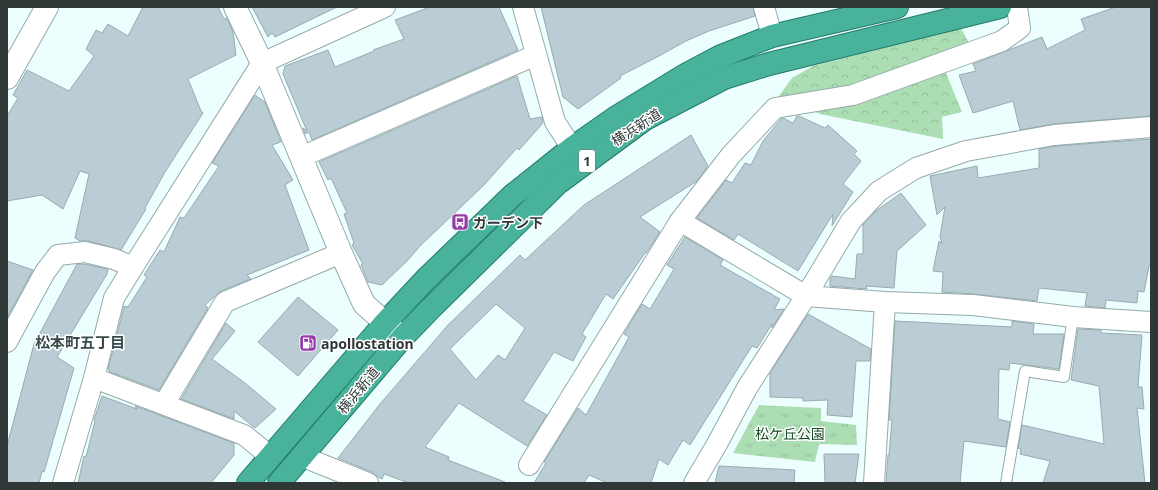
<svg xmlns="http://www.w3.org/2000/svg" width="1158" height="490" font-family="'Noto Sans','Noto Sans JP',sans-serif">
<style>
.forest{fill:url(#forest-crowns)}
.park{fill:url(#park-tufts)}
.building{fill:#bacdd4;stroke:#98abb2;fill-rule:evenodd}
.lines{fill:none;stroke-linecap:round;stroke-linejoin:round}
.service-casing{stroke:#95aaaa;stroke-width:12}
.minor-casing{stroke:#95aaaa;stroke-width:22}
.tertiary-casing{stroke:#95aaaa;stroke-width:24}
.trunk-casing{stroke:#227a68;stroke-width:24}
.service{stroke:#fff;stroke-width:10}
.minor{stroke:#fff;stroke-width:20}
.tertiary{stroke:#fff;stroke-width:22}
.trunk{stroke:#48b29b;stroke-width:22}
.labels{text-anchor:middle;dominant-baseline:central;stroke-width:3;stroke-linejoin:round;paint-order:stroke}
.shield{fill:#fff;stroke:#6d7373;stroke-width:1}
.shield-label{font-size:13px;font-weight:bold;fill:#2f3737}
.street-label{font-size:14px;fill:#2f3737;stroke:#fff}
.poi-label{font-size:14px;font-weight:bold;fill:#2f3737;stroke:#fff;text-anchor:start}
.park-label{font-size:14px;fill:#164b24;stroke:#fff}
.neighbourhood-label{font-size:15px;font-weight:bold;fill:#384a4a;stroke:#fff}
</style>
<defs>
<pattern id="forest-crowns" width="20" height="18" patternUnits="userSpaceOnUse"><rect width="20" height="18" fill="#acdeb3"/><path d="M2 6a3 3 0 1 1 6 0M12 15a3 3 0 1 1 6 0" fill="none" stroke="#94bf9b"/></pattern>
<pattern id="park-tufts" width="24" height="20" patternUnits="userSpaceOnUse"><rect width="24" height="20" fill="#acdeb3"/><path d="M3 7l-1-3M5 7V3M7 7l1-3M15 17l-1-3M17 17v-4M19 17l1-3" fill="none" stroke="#94bf9b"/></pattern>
</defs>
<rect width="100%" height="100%" fill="#edfefe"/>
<path class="forest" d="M961 28 970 45 939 56 962 112 942 117 943 139 820 114 779 96 792 78 813 66Z"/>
<path class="park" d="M759 405 821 408V421L856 425 857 445 819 444 815 462 733 453Z"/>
<g class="building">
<path d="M143 7H218L224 19 227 18 233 32 236 55 188 79 201 111 203 113 165 172 145 208 146 209 121 250 88 241H80L75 238 89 174 80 171 63 209 42 195 7 201V116L18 98 13 95 27 70 69 91 94 56 86 49 96 30 102 33 108 24 128 36Z"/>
<path d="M252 7H337L275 37 272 33 268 37Z"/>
<path d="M430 7H499L518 50 312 140 309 132 305 134 303 128 307 131 283 74 285 66 328 50 335 67 374 51 373 50 404 39 395 20Z"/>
<path d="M541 7H753L755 16 709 31 686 41 659 56 620 76 621 78 578 109 563 97Z"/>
<path d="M1116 7H1151V116L1053 124 1020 130 1013 101 973 113 959 75 976 71 973 64 1042 37 1047 49 1085 30 1081 19Z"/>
<path d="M517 76 530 119 542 117 543 123 519 150 517 148 484 185 421 245 408 260 382 285 368 282 361 265 363 264 352 245 354 243 344 214 347 213 331 178 328 180 319 162Z"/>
<path d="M255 95 265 102 281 142 272 145 293 180 285 185 309 250 247 275 251 279 221 291 205 305 208 308 159 390 110 372 108 369 124 307V306L128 307 147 277 144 275 160 250 164 252 180 217 184 218 219 166 212 163Z"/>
<path d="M797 116H799L825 128 828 125 857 151 854 154 861 161 843 184 853 192 832 226 833 214 798 271 738 234 734 240 697 218 726 180 732 183 745 163 751 165 763 141 781 119 783 118 793 123Z"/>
<path d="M691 135 708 166 697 181 640 217 660 232 646 253H645L613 299 606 294 582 334 586 337 573 361 554 352 523 401 547 415 527 446 459 403 425 447 449 457 448 460 505 482V483H409L384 474 382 479 378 477 372 472 338 458 380 404 448 325 520 255 525 260 584 205ZM496 304 525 328 505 360 498 355 476 380 450 349Z"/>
<path d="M1151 139V266H1149L1144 292 1138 291 1137 303 1106 300 1105 308 1085 306 1087 293 1039 288 1037 301 974 294 942 292 943 272 933 271 939 241 942 244 940 236 945 207 937 215 930 176 977 166 978 178 1039 168V149L1056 146Z"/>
<path d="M901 193 926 225 897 251 894 288 866 286 867 289 830 286V279L832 276 855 279 857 254H863V225L876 211Z"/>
<path d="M685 237 723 260 720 265 780 299 774 310 784 309 772 328V324L757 348 752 346 690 445 683 440 668 465 659 459 651 483H607L589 475 584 483H534L546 463 544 462 578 408 586 415 629 337 624 334 642 304 650 309 674 269 667 265Z"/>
<path d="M7 261 33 270 7 318Z"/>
<path d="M77 264H84L108 269 107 274 57 357 74 368 44 472 42 471 39 483H7V446L34 344Z"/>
<path d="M298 297 338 330 298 376 258 342Z"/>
<path d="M808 314 871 349 870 361H856L852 417 827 415 828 400 803 401V398L770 397V373Z"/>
<path d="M895 321 1012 327V321L1034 324 1033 334H1064L1059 369 1010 363 1009 370 999 369 998 419 1010 422 1006 447 964 441 960 483H886L888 455H889L892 420H889Z"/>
<path d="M226 323 235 331 212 359 245 383 276 409 255 428 234 411V419L181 399Z"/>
<path d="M1078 329 1101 330V333L1142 335 1138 387H1142L1144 409 1137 408 1145 483H1043L1050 461 1020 454 1021 449 1018 448 1022 425 1104 444 1099 386 1071 380Z"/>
<path d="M102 396 137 409 135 406 234 443V455L211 483H78L84 456 86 457 95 421 94 420Z"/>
<path d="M824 454H859L855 483H825Z"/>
<path d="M719 466 795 470 794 483H715Z"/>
</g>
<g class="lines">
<defs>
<path id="service" d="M1006 483 1025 371 1064 377 1073 317"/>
<g id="minor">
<path d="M523 7 555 122 572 148"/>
<path d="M764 7 772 36"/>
<path d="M301 157 536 55"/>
<path d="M680 221 806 296 885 302 973 305 1073 317 1151 322"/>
<path d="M7 342 45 272 58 255 85 252 114 259 133 267"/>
<path d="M94 378 244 435 270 456"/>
<path d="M164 404 225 302 341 253"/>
<path d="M301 456 368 483"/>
<path d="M529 465 680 221 731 155 775 108 853 95 1002 41 1020 28 1017 7"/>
<path d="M63 483 94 378 114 298 133 267 262 63 385 7"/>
<path d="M694 483 717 444 747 388 806 296 851 221 879 191 916 168 966 151 1054 135 1151 127"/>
<path d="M874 483 885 302"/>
</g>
<g id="tertiary">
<path d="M235 7 262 63 341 253 364 304 400 336"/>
<path d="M7 78 47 7"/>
</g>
<g id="trunk">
<path d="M248 483 385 323 426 279 513 195 572 148 615 118 687 74 719 57 772 36 897 7"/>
<path d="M279 483 402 338 432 307 558 183 645 119 724 78 769 64 1000 7"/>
</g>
</defs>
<use href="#service" class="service-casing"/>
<use href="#minor" class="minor-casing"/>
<use href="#tertiary" class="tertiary-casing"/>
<use href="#trunk" class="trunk-casing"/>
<use href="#service" class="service"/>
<use href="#minor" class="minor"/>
<use href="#tertiary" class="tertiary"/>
<use href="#trunk" class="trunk"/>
</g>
<defs>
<symbol id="bus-square" viewBox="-11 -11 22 22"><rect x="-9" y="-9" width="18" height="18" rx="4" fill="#963ca8" stroke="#fff"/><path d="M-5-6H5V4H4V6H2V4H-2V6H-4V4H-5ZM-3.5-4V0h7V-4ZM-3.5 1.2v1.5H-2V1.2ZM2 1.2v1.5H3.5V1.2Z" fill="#fff"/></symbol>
<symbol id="fuel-square" viewBox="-11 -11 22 22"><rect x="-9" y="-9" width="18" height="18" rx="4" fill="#963ca8" stroke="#fff"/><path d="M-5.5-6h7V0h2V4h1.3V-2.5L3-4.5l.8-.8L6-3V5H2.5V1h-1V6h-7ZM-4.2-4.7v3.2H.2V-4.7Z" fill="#fff"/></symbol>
</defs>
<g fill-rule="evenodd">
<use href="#bus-square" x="450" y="212" width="20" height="20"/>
<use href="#fuel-square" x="298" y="333" width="20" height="20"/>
</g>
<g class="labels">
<rect class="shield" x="579" y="150" width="16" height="22" rx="3"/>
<g class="shield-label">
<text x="587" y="161">1</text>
</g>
<g class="street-label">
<text transform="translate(636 127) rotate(-33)">横浜新道</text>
<text transform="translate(358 390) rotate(-50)">横浜新道</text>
</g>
<g class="poi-label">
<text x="473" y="222">ガーデン下</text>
<text x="321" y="343">apollostation</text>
</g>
<g class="park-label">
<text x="790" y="433">松ケ丘公園</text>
</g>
<g class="neighbourhood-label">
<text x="80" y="342">松本町五丁目</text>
</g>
</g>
<rect width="1158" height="490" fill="none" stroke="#2f3737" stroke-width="16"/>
</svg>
